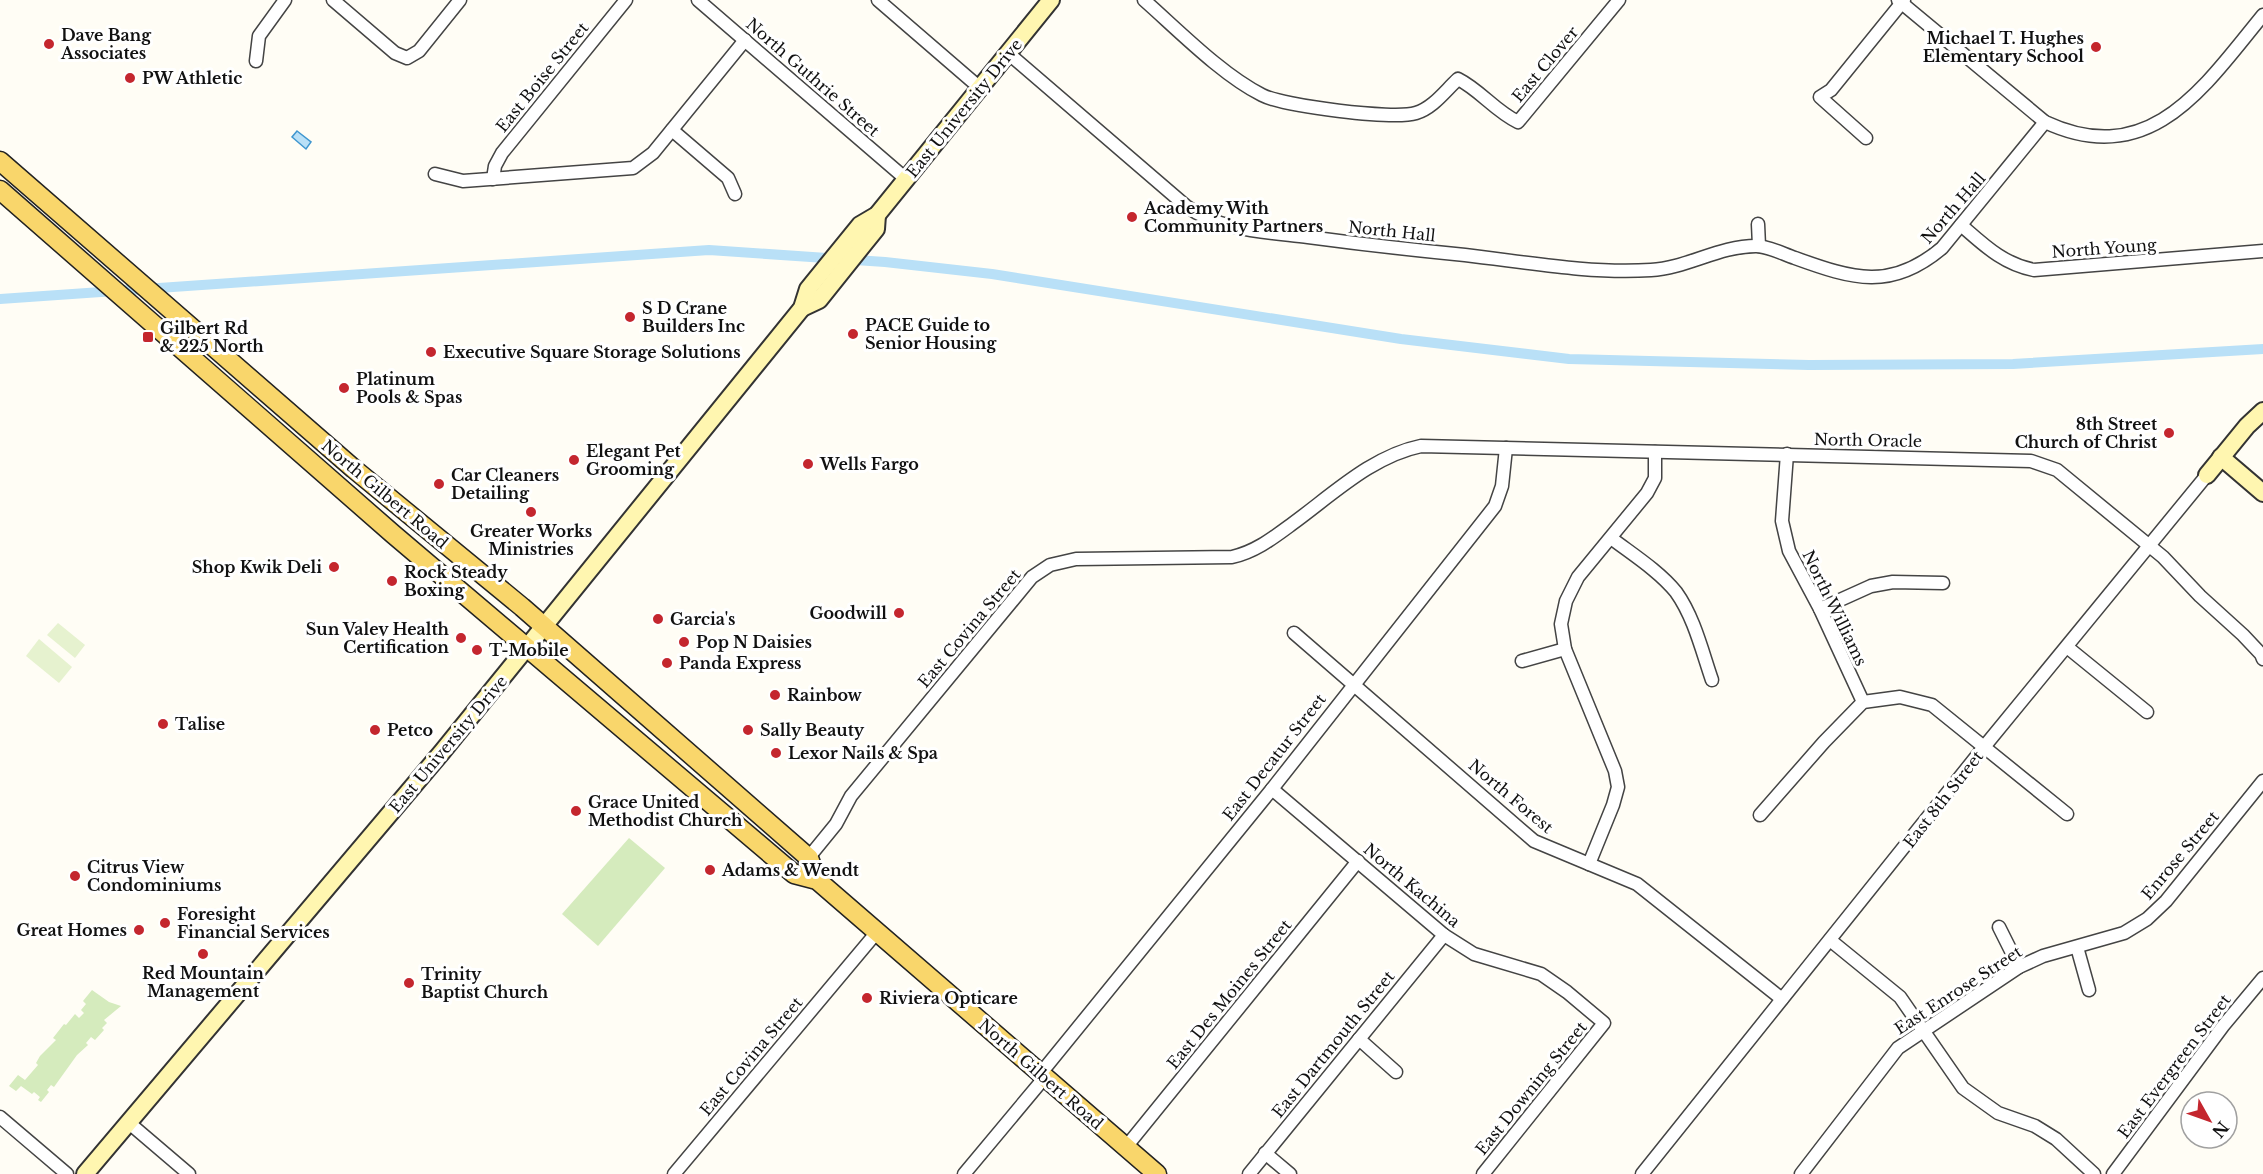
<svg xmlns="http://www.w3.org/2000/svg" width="2263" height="1174" font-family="'Libre Baskerville',serif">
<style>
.green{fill:#d5ebbd}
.pitch{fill:#e6f2cf}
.water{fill:#b9e0f7;stroke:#3f96cf;stroke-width:1.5}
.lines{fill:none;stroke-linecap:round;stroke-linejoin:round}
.canal{stroke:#b9e0f7;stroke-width:10}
.street-casing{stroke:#444;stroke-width:15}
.secondary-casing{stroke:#333;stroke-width:20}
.primary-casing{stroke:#222;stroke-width:21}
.street{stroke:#fff;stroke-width:12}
.secondary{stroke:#fff6b0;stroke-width:16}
.primary{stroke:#f9d66b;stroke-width:18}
.poi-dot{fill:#c4262e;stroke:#fff;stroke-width:2}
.labels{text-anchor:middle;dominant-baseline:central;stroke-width:6;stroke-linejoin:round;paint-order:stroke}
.poi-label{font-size:16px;font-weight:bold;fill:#111;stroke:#fff;text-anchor:start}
.street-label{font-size:16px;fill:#111;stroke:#fff}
</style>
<rect width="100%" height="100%" fill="#fffdf5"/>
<g class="green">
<path d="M629 838 665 868 598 946 562 914Z"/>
<path d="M92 990 109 1002 121 1006 104 1020 107 1023 102 1028 104 1030 95 1040 91 1037 86 1043 88 1045 77 1055 54 1087 51 1085 47 1090 49 1092 41 1102 38 1100 40 1097 34 1092 32 1094 21 1086 16 1091 9 1086 18 1075 25 1080 38 1065 36 1063 40 1056 56 1040 53 1038 64 1024 66 1025 75 1014 79 1018 84 1013 81 1010 86 1004 83 1001Z"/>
</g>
<g class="pitch">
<path d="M58 623 85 645 75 658 47 635Z"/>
<path d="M39 639 72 667 59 683 26 656Z"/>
</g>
<path class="water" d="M297 131 311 142 306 149 292 137Z"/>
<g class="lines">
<path class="canal" d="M0 299 709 250 885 262 992 274 1401 339 1569 359 1809 365 2013 364 2263 349"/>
<defs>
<g id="street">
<path d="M333 0 395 53 407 58 419 51 460 0"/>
<path d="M698 0 906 179"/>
<path d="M878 0 980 88"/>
<path d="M1144 0C1178 30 1222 75 1262 95 1283 106 1393 120 1416 113 1433 108 1445 91 1458 79 1480 90 1495 111 1518 122L1619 0"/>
<path d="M1898 0 2045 122C2150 171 2204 87 2263 15"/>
<path d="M1008 53 1186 206C1220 231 1267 232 1308 237 1360 244 1413 250 1465 255 1526 262 1589 274 1651 270 1687 268 1719 246 1756 246 1768 246 1783 254 1795 258 1853 279 1891 291 1942 248L2045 122"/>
<path d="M256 61 259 36 285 0"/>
<path d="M672 130 728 178 735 194"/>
<path d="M1866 138 1820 97 1831 90 1904 0"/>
<path d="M435 174 463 181 633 168 653 153 745 40"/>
<path d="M493 179 495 166 502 153 626 0"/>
<path d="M1758 224 1759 246"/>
<path d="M1961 225C1984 245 2003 264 2034 270L2263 251"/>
<path d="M1787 454 1782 521 1789 551 1820 609 1863 702"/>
<path d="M1611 538C1632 554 1659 571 1676 592 1694 617 1702 651 1712 680"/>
<path d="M1820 609 1871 586 1893 582 1943 583"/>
<path d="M1294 633 1534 841 1637 884 1782 999"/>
<path d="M2067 647 2147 712"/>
<path d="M1522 661 1565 649"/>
<path d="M1272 789 1444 935 1474 954 1541 974 1567 992 1604 1023 1483 1174"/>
<path d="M1760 815 1824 742 1863 702 1900 697 1932 705 2067 814"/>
<path d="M805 862 836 824 851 796 1032 577 1050 565 1076 559 1232 557C1255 552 1273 538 1292 524 1332 495 1372 456 1421 446L2031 461 2057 470 2163 557 2200 596 2243 635 2261 654 2263 659"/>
<path d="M1589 864 1613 805 1618 787 1615 771 1565 649 1561 624 1566 601 1578 577 1647 493 1655 478V452"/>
<path d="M1999 927 2019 967"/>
<path d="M1830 940 1900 997 1963 1088 1998 1113 2035 1126 2056 1139 2094 1174"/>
<path d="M2077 947 2089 990"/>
<path d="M1359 1039 1396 1072"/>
<path d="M1041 1073 1272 789 1495 506 1502 486 1506 448"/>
<path d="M0 1117 67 1174"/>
<path d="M128 1122 189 1174"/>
<path d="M1126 1147 1358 861"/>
<path d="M1265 1153 1290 1174"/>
<path d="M674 1174 877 932"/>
<path d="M964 1174 1045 1077"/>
<path d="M1249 1174 1444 935"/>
<path d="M1642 1174 1984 747 2207 475"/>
<path d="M1801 1174 1898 1048 2019 967 2043 956 2124 933 2147 919 2166 901 2263 781"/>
<path d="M2113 1174 2223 1026 2263 978"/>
</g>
<g id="secondary">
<path d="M802 308 819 300 863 245 876 229 877 215"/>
<path d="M2221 457 2263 493"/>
<path d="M2207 475 2247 426 2263 411"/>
<path d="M85 1174 442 752 802 308 808 289 860 225 877 215 1051 0"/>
</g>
<g id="primary">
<path d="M0 161 354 469 522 607 809 858 817 880"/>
<path d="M0 190 393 534 794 874 817 880 1157 1174"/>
</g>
</defs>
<use href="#street" class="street-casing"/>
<use href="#secondary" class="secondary-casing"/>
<use href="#primary" class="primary-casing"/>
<use href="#street" class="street"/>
<use href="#secondary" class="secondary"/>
<use href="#primary" class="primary"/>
</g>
<g class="poi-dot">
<circle cx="49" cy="44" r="6"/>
<circle cx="2096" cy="47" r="6"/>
<circle cx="130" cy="78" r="6"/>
<circle cx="1132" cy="217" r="6"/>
<circle cx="630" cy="317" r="6"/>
<circle cx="853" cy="334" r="6"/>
<rect x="142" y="331" width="12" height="12" rx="3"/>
<circle cx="431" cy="352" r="6"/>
<circle cx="344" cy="388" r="6"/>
<circle cx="2169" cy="433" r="6"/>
<circle cx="574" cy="460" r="6"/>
<circle cx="808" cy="464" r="6"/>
<circle cx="439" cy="484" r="6"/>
<circle cx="531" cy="512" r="6"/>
<circle cx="334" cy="567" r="6"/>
<circle cx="392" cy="581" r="6"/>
<circle cx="899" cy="613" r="6"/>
<circle cx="658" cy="619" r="6"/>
<circle cx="461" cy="638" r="6"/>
<circle cx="684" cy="642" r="6"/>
<circle cx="477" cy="650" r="6"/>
<circle cx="667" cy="663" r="6"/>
<circle cx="775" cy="695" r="6"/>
<circle cx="163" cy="724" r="6"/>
<circle cx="375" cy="730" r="6"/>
<circle cx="748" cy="730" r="6"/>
<circle cx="776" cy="753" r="6"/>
<circle cx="576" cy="811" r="6"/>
<circle cx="710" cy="870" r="6"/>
<circle cx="75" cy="876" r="6"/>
<circle cx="165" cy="923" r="6"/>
<circle cx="139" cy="930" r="6"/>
<circle cx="203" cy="954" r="6"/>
<circle cx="409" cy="983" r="6"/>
<circle cx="867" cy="998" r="6"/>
</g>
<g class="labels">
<g class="poi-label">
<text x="61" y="35">Dave Bang<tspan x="61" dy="18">Associates</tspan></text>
<text x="2084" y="38" text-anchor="end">Michael T. Hughes<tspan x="2084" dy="18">Elementary School</tspan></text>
<text x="142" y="78">PW Athletic</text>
<text x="1144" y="208">Academy With<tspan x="1144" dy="18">Community Partners</tspan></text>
<text x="642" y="308">S D Crane<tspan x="642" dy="18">Builders Inc</tspan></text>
<text x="865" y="325">PACE Guide to<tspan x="865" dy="18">Senior Housing</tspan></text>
<text x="160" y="328">Gilbert Rd<tspan x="160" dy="18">&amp; 225 North</tspan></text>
<text x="443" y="352">Executive Square Storage Solutions</text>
<text x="356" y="379">Platinum<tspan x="356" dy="18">Pools &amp; Spas</tspan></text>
<text x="2157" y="424" text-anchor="end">8th Street<tspan x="2157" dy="18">Church of Christ</tspan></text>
<text x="586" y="451">Elegant Pet<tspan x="586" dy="18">Grooming</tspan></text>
<text x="820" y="464">Wells Fargo</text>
<text x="451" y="475">Car Cleaners<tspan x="451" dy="18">Detailing</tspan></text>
<text x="531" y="531" text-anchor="middle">Greater Works<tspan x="531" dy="18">Ministries</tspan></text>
<text x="322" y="567" text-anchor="end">Shop Kwik Deli</text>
<text x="404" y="572">Rock Steady<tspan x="404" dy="18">Boxing</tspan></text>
<text x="887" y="613" text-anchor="end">Goodwill</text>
<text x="670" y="619">Garcia's</text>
<text x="449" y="629" text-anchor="end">Sun Valey Health<tspan x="449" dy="18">Certification</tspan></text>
<text x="696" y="642">Pop N Daisies</text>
<text x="489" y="650">T-Mobile</text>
<text x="679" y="663">Panda Express</text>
<text x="787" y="695">Rainbow</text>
<text x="175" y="724">Talise</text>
<text x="387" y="730">Petco</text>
<text x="760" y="730">Sally Beauty</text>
<text x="788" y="753">Lexor Nails &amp; Spa</text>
<text x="588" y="802">Grace United<tspan x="588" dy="18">Methodist Church</tspan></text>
<text x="87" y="867">Citrus View<tspan x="87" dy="18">Condominiums</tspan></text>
<text x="722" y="870">Adams &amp; Wendt</text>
<text x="177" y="914">Foresight<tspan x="177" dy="18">Financial Services</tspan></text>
<text x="127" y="930" text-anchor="end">Great Homes</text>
<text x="203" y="973" text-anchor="middle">Red Mountain<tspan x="203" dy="18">Management</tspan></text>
<text x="421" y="974">Trinity<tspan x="421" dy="18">Baptist Church</tspan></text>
<text x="879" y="998">Riviera Opticare</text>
</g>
<g class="street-label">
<text transform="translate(1545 64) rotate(-50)">East Clover</text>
<text transform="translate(542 77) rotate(-51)">East Boise Street</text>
<text transform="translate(813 77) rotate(41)">North Guthrie Street</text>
<text transform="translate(964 108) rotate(-51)">East University Drive</text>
<text transform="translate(1953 208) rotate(-49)">North Hall</text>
<text transform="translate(1392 231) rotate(6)">North Hall</text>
<text transform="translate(2104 248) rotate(-4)">North Young</text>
<text transform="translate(1868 440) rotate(1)">North Oracle</text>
<text transform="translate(385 494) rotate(40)">North Gilbert Road</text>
<text transform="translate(1835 608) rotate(64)">North Williams</text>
<text transform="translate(969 628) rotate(-50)">East Covina Street</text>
<text transform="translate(448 744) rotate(-50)">East University Drive</text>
<text transform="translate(1274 757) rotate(-52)">East Decatur Street</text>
<text transform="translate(1511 796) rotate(40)">North Forest</text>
<text transform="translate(1943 799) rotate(-52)">East 8th Street</text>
<text transform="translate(2180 855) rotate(-50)">Enrose Street</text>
<text transform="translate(1412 885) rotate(40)">North Kachina</text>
<text transform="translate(1958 990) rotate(-33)">East Enrose Street</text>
<text transform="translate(1229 994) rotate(-51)">East Des Moines Street</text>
<text transform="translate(1333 1044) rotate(-51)">East Dartmouth Street</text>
<text transform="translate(751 1056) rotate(-50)">East Covina Street</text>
<text transform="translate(2174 1066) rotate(-53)">East Evergreen Street</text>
<text transform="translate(1041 1074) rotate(41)">North Gilbert Road</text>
<text transform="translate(1531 1088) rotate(-51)">East Downing Street</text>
</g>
</g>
<g transform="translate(2209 1120) rotate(130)"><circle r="28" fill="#ffffff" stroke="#a0a0a0" stroke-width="1.5"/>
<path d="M0-4.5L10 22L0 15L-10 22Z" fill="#c4262e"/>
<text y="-9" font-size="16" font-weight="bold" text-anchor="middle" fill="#111111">N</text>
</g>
</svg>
